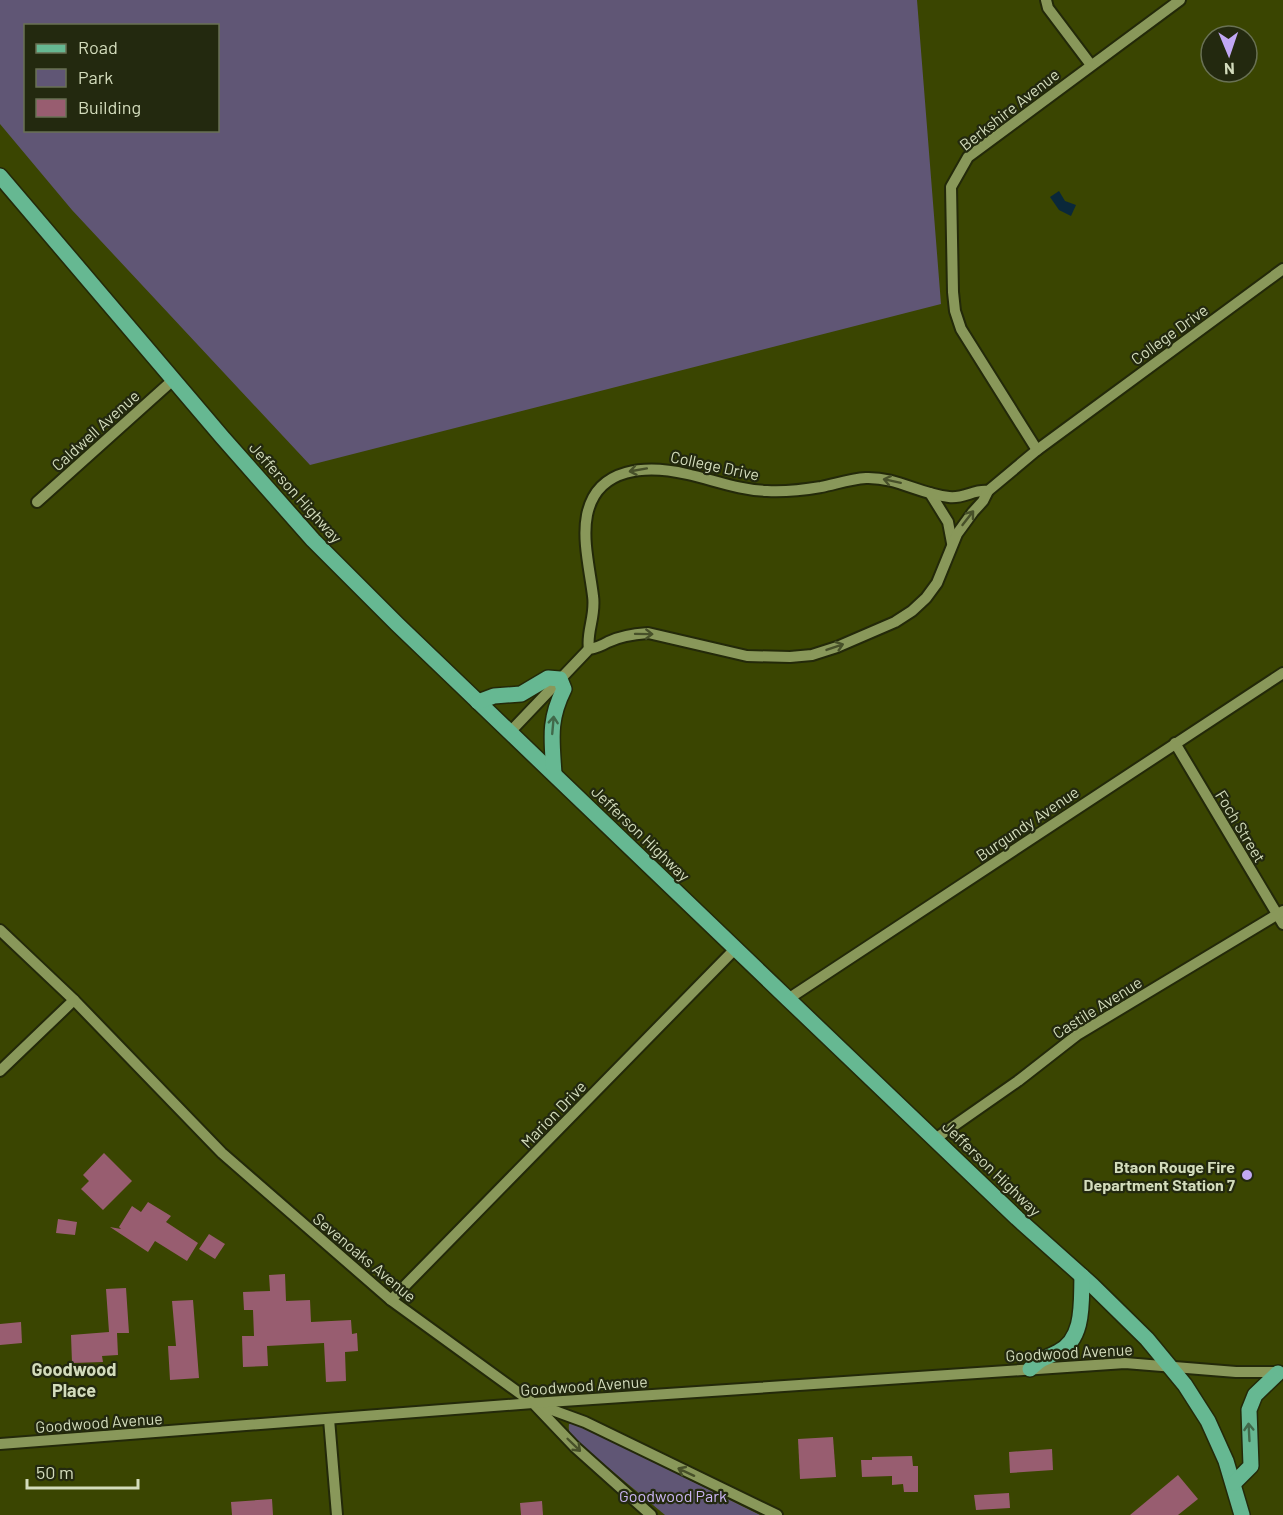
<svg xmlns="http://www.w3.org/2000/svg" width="1283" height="1515" font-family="Barlow,sans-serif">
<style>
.green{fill:#605675;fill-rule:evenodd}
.water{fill:#0a283a}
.building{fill:#985d70}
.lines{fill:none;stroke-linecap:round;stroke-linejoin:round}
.minor-casing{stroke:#232909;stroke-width:14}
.major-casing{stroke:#232909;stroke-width:18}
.minor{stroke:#89985a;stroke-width:10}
.major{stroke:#66b892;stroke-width:15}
.oneway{stroke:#475029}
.oneway2{stroke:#41694a}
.poi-dot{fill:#c1a8f3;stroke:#23290f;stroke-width:2}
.labels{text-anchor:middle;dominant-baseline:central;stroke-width:4.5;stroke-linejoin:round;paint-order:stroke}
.street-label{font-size:16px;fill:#d3dcbc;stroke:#23290f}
.poi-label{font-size:16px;font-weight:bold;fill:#d3dcbc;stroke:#23290f;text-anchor:end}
.park-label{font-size:16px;fill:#cbb6f4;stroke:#23290f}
.neighbourhood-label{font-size:18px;font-weight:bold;fill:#d3dcbc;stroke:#23290f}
</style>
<rect width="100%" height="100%" fill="#3a4501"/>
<g class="green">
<path d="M0 0H917L941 304 310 465 72 210 0 124ZM26 26H218V130H26Z"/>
<path d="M573 1422 760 1515H665L575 1440C570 1435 568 1431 569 1424Z"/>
</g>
<path class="water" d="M1059 191 1065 201 1076 205 1071 216 1059 210 1050 197Z"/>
<g class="building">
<path d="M104 1153 132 1181 103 1210 81 1189 89 1181 83 1175Z"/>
<path d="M148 1202 171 1216 166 1222 198 1243 187 1261 155 1241 148 1252 110 1227 121 1229 119 1227 132 1206 141 1212Z"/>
<path d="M58 1219 77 1222 75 1235 56 1233Z"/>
<path d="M209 1234 225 1244 215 1259 199 1249Z"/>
<path d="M285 1274 286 1301 310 1300 311 1322 351 1320 352 1334 357 1333 358 1351 345 1352 346 1381 326 1382 324 1343 267 1346 268 1366 243 1367 242 1336H254L253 1310H244L243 1292 270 1291 269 1275Z"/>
<path d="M126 1288 129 1333H117L118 1355 102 1356 103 1362 72 1363 71 1335 109 1332 106 1289Z"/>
<path d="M193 1300 199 1378 170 1380 168 1346H176L172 1301Z"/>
<path d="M21 1322 22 1343 0 1345V1324Z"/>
<path d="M833 1437 836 1477 800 1479 798 1439Z"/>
<path d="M1052 1449 1053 1470 1010 1473 1009 1452Z"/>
<path d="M912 1456 913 1466H918V1492H904L903 1484 892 1485V1476L862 1477 861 1460H872V1457Z"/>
<path d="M1178 1475 1198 1499 1178 1515H1130Z"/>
<path d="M1009 1493 1010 1508 976 1510 974 1495Z"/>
<path d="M272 1499 273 1515H232L231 1502Z"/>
<path d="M542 1501 543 1515H521L520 1503Z"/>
</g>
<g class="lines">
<defs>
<g id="minor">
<path d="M1046 0 1048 8 1091 65"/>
<path d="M1037 450 961 329 955 311 953 292 951 187 968 157 1180 0"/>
<path d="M930 493 948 522 952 543"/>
<path d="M37 502 173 380"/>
<path d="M589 649C586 632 596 616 593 596 590 571 582 540 587 515 597 466 648 465 687 474 714 480 739 490 767 491 785 492 803 490 821 487 836 484 850 479 866 478 897 477 919 494 949 497 964 499 974 489 988 491"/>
<path d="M510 732 589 649C597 648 601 646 608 642 620 636 634 634 648 633L747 656 790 657 812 655 837 647 895 622 912 611 926 598 937 583 957 534 973 512 983 501 988 491 1037 450 1283 269"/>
<path d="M1175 743 1283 924"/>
<path d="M0 930 74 1000 222 1153 391 1300 533 1403 585 1422 777 1515"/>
<path d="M788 999 1283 673"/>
<path d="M0 1071 74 1000"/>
<path d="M935 1139 1018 1081 1077 1035 1283 911"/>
<path d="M391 1300 736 948"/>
<path d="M535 1405 575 1447 651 1515"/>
<path d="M329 1419 337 1515"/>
<path d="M0 1444 533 1403 1125 1363 1236 1372H1280"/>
</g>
<g id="major">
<path d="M0 176 223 438 313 540 397 624 788 999 1017 1218 1092 1285 1147 1339 1185 1385 1208 1421 1226 1461 1242 1515"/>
<path d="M478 702 494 696 521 694 548 678 560 679 564 689C548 721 552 740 554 774"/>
<path d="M1030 1369C1043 1356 1043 1360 1058 1352 1085 1339 1081 1301 1082 1276"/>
<path d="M1234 1483 1251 1466 1249 1410 1255 1395 1278 1373"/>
</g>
</defs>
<use href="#minor" class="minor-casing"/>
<use href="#major" class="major-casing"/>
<use href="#minor" class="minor"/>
<use href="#major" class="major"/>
</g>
<defs><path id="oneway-shaft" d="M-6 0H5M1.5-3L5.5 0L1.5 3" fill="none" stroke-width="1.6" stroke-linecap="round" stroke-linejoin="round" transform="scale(1.5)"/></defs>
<g class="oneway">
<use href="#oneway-shaft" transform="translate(638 470) rotate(170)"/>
<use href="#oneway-shaft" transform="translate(892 481) rotate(-168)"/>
<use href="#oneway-shaft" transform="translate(968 518) rotate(-52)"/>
<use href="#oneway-shaft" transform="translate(644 634) rotate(1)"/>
<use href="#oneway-shaft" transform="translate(835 647) rotate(-19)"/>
<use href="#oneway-shaft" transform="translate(574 1445) rotate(44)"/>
<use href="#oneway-shaft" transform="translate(686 1472) rotate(-155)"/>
</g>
<g class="oneway2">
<use href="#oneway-shaft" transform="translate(553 725) rotate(-85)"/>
<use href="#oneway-shaft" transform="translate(1249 1432) rotate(-93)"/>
</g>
<circle class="poi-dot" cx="1247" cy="1175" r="6"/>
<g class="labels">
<g class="street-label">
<text transform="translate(1009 109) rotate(-38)">Berkshire Avenue</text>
<text transform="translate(1169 334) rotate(-36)">College Drive</text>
<text transform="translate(95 430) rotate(-42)">Caldwell Avenue</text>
<text transform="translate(715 465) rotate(12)">College Drive</text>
<text transform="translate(296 492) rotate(48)">Jefferson Highway</text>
<text transform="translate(1027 823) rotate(-34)">Burgundy Avenue</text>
<text transform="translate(1241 826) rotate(59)">Foch Street</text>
<text transform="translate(641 833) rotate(44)">Jefferson Highway</text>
<text transform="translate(1097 1007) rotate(-32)">Castile Avenue</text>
<text transform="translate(553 1114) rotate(-46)">Marion Drive</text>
<text transform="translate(992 1168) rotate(44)">Jefferson Highway</text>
<text transform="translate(365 1257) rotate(40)">Sevenoaks Avenue</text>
<text transform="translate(1069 1352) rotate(-3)">Goodwood Avenue</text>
<text transform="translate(584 1385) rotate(-4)">Goodwood Avenue</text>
<text transform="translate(99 1422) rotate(-4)">Goodwood Avenue</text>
</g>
<g class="poi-label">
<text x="1235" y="1166">Btaon Rouge Fire<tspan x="1235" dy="18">Department Station 7</tspan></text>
</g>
<g class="park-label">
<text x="673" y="1495">Goodwood Park</text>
</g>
<g class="neighbourhood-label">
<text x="74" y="1369">Goodwood<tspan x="74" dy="21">Place</tspan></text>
</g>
</g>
<rect x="24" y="24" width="195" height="108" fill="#23290f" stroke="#697154" stroke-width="1.5"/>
<rect x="36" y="44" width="30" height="9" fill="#66b892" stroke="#697154" stroke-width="1.5"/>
<text x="78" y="54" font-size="18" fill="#d3dcbc">Road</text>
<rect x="36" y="69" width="30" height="18" fill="#605675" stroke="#697154" stroke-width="1.5"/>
<text x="78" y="84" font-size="18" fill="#d3dcbc">Park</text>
<rect x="36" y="99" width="30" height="18" fill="#985d70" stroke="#697154" stroke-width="1.5"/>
<text x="78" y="114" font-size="18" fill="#d3dcbc">Building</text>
<g transform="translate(1229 54) rotate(178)"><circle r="28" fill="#23290f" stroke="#697154" stroke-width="1.5"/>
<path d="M0-4.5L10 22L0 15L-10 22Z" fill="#c1a8f3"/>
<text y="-9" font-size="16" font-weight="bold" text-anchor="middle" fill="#d3dcbc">N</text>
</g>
<path d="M27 1479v9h111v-9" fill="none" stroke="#d3dcbc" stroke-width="3"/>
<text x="36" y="1479" font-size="18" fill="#d3dcbc" stroke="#23290f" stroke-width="4.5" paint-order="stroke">50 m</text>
</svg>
